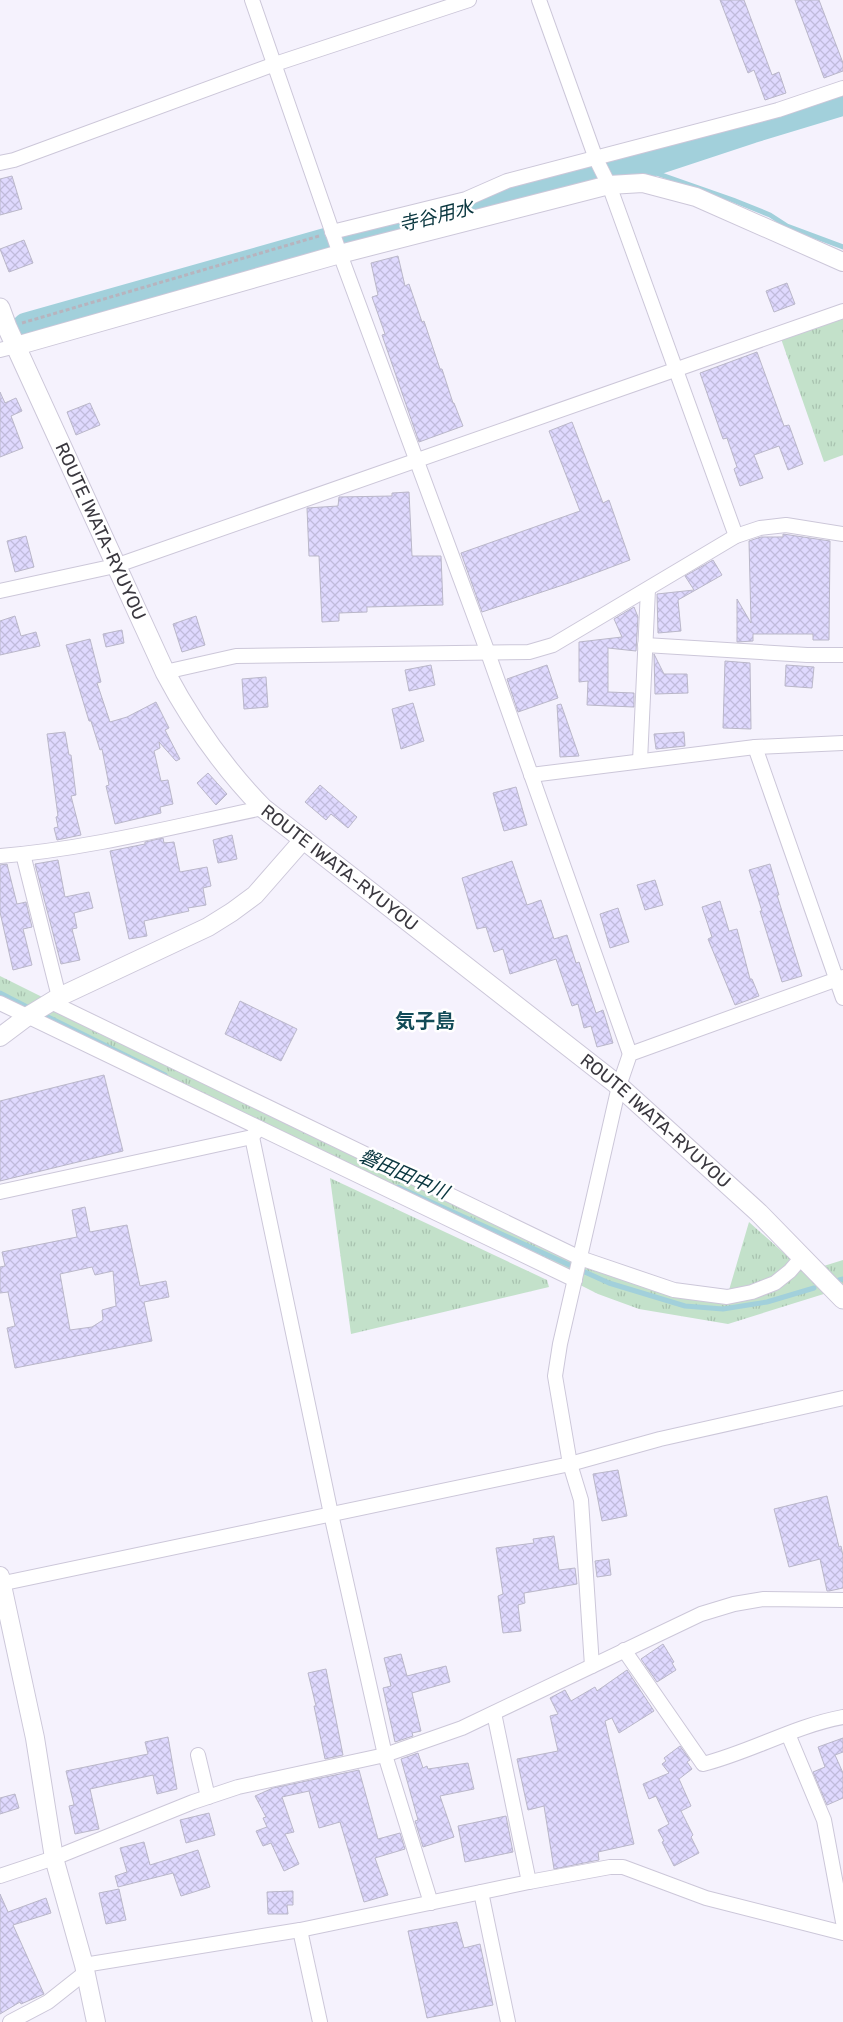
<svg xmlns="http://www.w3.org/2000/svg" width="843" height="2022" font-family="Rubik,'Noto Sans JP',sans-serif">
<style>
.grass{fill:url(#grass-tufts)}
.lines{fill:none;stroke-linecap:round;stroke-linejoin:round}
.stream{stroke:#a2d0db;stroke-width:5}
.river{stroke:#a2d0db;stroke-width:31}
.building{fill:url(#building-cross-hatch);stroke:#bab7c9;fill-rule:evenodd}
.minor-casing{stroke:#ccc7d9;stroke-width:16}
.tertiary-casing{stroke:#ccc7d9;stroke-width:20}
.secondary-casing{stroke:#ccc7d9;stroke-width:21}
.path{stroke:#b7b4be;stroke-width:3;stroke-dasharray:4 2.5;stroke-linecap:butt}
.minor{stroke:#fff;stroke-width:14}
.tertiary{stroke:#fff;stroke-width:18}
.secondary{stroke:#fff;stroke-width:19}
.labels{text-anchor:middle;dominant-baseline:central;stroke-width:5;stroke-linejoin:round;paint-order:stroke}
.street-label{font-size:18px;fill:#3a383f;stroke:#fff}
.water-label{font-size:19px;font-style:italic;fill:#08353e;stroke:#fff}
.quarter-label{font-size:20px;font-weight:bold;fill:#124b57;stroke:#fff}
</style>
<defs>
<pattern id="grass-tufts" width="24" height="20" patternUnits="userSpaceOnUse" patternTransform="scale(1.25)"><rect width="24" height="20" fill="#c3e1ca"/><path d="M3 7l-1-3M5 7V3M7 7l1-3M15 17l-1-3M17 17v-4M19 17l1-3" fill="none" stroke="#a8c2af"/></pattern>
<pattern id="building-cross-hatch" width="8" height="8" patternUnits="userSpaceOnUse" patternTransform="scale(1.25)"><rect width="8" height="8" fill="#dfd9fe"/><path d="M0 0l8 8M0 8l8-8" fill="none" stroke="#c0bbdb"/></pattern>
</defs>
<rect width="100%" height="100%" fill="#f5f2fd"/>
<g class="grass">
<path d="M843 311V455L824 462 779 333Z"/>
<path d="M0 976 552 1251 739 1300 781 1278 727 1297 749 1222 796 1264 814 1269 843 1260V1288L728 1324 639 1309 598 1294 463 1226 0 1002Z"/>
<path d="M330 1178 547 1280 549 1287 351 1334Z"/>
</g>
<g class="lines">
<g class="stream">
<path d="M636 166 733 200 770 215 787 226 843 247"/>
<path d="M0 993 33 1010"/>
<path d="M40 1013 165 1075"/>
<path d="M398 1187 609 1283 685 1306 723 1309 767 1302 814 1288"/>
<path d="M839 1280 843 1279"/>
</g>
<path class="river" d="M27 328 349 237 636 166 751 128 843 100"/>
</g>
<g class="building">
<path d="M720 0H744L772 75 779 72 786 93 765 100 754 70 748 73Z"/>
<path d="M795 0H819L843 63V71L824 78Z"/>
<path d="M12 176 22 209 0 215V179Z"/>
<path d="M24 240 33 263 9 272 0 249Z"/>
<path d="M398 256 405 286 409 284 422 322 424 321 440 369H442L453 403H454L463 426 419 442 382 335 385 334 372 297 378 295 371 263Z"/>
<path d="M787 283 795 304 774 312 766 291Z"/>
<path d="M757 352 784 426 789 425 803 464 788 470 779 446 754 455 763 478 740 486 734 469 737 467 727 438 723 439 700 373Z"/>
<path d="M0 392 5 403 16 398 22 411 11 416 23 448 0 457Z"/>
<path d="M90 403 100 425 76 435 67 412Z"/>
<path d="M572 422 603 503 609 500 630 560 569 583 482 612 461 553 580 511 549 431Z"/>
<path d="M409 492 412 556H441L443 605 367 607V612L339 613V621L322 622 319 556H309L307 508 338 506 339 497 392 496V493Z"/>
<path d="M783 534 830 541 829 640H813V634H753V641L737 642V599L751 623 749 541 761 537H783Z"/>
<path d="M26 536 34 567 15 572 7 541Z"/>
<path d="M713 560 722 575 678 600 681 631 658 633 657 594 694 590 685 576Z"/>
<path d="M634 607 638 617 636 651 608 648V692L634 693V707L587 705 588 681 579 682V642L622 637 614 619Z"/>
<path d="M15 616 21 636 36 632 40 646 0 655V621Z"/>
<path d="M196 616 205 645 182 652 173 624Z"/>
<path d="M122 630 124 643 106 647 103 634Z"/>
<path d="M90 639 101 682 97 683 110 722 127 717 156 702 169 728 165 730 180 759 176 761 159 742 160 748 154 751 161 781 168 780 173 804 160 807 161 813 115 824 106 786 109 785 102 749 100 750 91 721H89L66 645Z"/>
<path d="M654 654 664 674H687L688 693 655 694Z"/>
<path d="M725 661 750 663 751 729 723 728Z"/>
<path d="M431 665 435 685 409 691 405 670Z"/>
<path d="M547 665 558 698 518 712 507 679Z"/>
<path d="M786 665 814 667 812 688 785 686Z"/>
<path d="M266 677 268 707 244 709 242 679Z"/>
<path d="M413 703 424 741 401 749 392 709Z"/>
<path d="M561 704 579 756 560 757 557 705Z"/>
<path d="M65 732 69 755H71L76 795 71 796 81 835 57 840 54 828 58 827 56 817 58 816 47 734Z"/>
<path d="M684 732 685 746 656 749 654 734Z"/>
<path d="M208 773 227 794 216 805 197 783Z"/>
<path d="M320 785 357 817 348 828 331 814 326 820 305 802Z"/>
<path d="M516 787 527 825 504 831 493 793Z"/>
<path d="M232 835 237 859 218 863 213 840Z"/>
<path d="M163 838 164 843 174 842 180 872 207 867 211 886 203 888 206 905 188 908 189 911 144 921 147 936 129 939 110 851 145 844V842Z"/>
<path d="M58 860 65 897 89 892 93 908 74 913 77 928 72 929 80 960 61 964 35 864Z"/>
<path d="M512 861 527 905 541 900 554 939 567 935 576 963 579 962 596 1013 603 1010 613 1043 597 1047 591 1026 584 1028 578 1004 572 1006 556 959 510 974 503 949 494 952 486 927 477 929 462 878Z"/>
<path d="M7 864 17 904 26 902 32 927 23 929 32 965 13 970 0 912V865Z"/>
<path d="M770 864 779 895H777L802 976 782 982 760 911H762L749 870Z"/>
<path d="M655 880 663 905 645 910 637 885Z"/>
<path d="M720 901 729 931 737 929 750 979H752L759 996 735 1005 708 939 712 937 702 907Z"/>
<path d="M618 908 629 942 610 948 600 914Z"/>
<path d="M240 1001 297 1029 281 1061 225 1034Z"/>
<path d="M104 1075 123 1151 0 1181V1101Z"/>
<path d="M85 1207 90 1232 127 1225 140 1286 166 1281 169 1297 144 1302 152 1341 15 1368 7 1328 15 1326 8 1292 0 1293V1267L5 1266 2 1252 77 1237 72 1210ZM92 1267 95 1275 113 1271 116 1306 102 1310 103 1320 92 1327 70 1330 60 1274Z"/>
<path d="M618 1470 627 1516 602 1521 593 1474Z"/>
<path d="M827 1496 839 1547 841 1546 843 1556V1588L829 1591H827L820 1559 789 1567 774 1509Z"/>
<path d="M554 1536 559 1570 575 1568 577 1584 524 1593 525 1603 518 1605 521 1631 503 1633 498 1596 503 1594 496 1548 534 1543 533 1539Z"/>
<path d="M609 1559 611 1575 597 1577 595 1561Z"/>
<path d="M663 1644 674 1662 672 1663 676 1670 657 1682 641 1659Z"/>
<path d="M401 1654 407 1676 446 1666 450 1682 412 1693 421 1731 412 1733 413 1736 395 1742 383 1688 391 1686 384 1658Z"/>
<path d="M326 1669 343 1755 325 1759 314 1706H316L308 1673Z"/>
<path d="M627 1670 654 1711 619 1733 612 1718 605 1721 634 1844 598 1852 599 1860 554 1869 544 1806 528 1810 517 1759 558 1751 550 1716 558 1714 550 1698 565 1690 571 1701 595 1687 597 1691Z"/>
<path d="M168 1737 177 1789 157 1794 153 1775 90 1789 99 1829 75 1834 69 1806 74 1805 66 1771 148 1754 145 1742Z"/>
<path d="M843 1738V1752L835 1755 843 1773V1798L827 1805 813 1772 825 1767 818 1747Z"/>
<path d="M680 1746 690 1760 687 1762 692 1769 679 1779 691 1806 681 1811 693 1835 691 1837 699 1853 674 1866 662 1842 664 1841 658 1830 669 1824 656 1796 649 1799 643 1784 669 1773 662 1764 666 1761 664 1758Z"/>
<path d="M418 1753 423 1768 427 1766 428 1769 468 1763 474 1789 440 1796 454 1837 423 1847 415 1821 418 1820 401 1759Z"/>
<path d="M359 1770 378 1839 400 1833 405 1849 375 1858 388 1895 364 1902 340 1822 319 1828 309 1791 282 1797 294 1832 285 1834 299 1864 284 1871 271 1843 263 1846 256 1831 267 1827 263 1818 266 1817 255 1796 273 1788Z"/>
<path d="M15 1794 19 1808 0 1814V1798Z"/>
<path d="M209 1813 215 1835 186 1843 180 1820Z"/>
<path d="M506 1816 513 1852 465 1862 458 1826Z"/>
<path d="M144 1842 150 1865 198 1850 210 1887 181 1896 173 1873 118 1887 115 1876 127 1872 120 1848Z"/>
<path d="M119 1889 126 1920 106 1924 99 1893Z"/>
<path d="M293 1891V1905H287L288 1914H268L267 1892Z"/>
<path d="M0 1894 8 1912 46 1898 51 1913 13 1925 44 1994 21 2004 20 2002 0 2014Z"/>
<path d="M457 1922 464 1948 480 1944 493 2005 427 2018 408 1931Z"/>
</g>
<g class="lines">
<defs>
<g id="minor">
<path d="M252 0 340 254 488 653 630 1054"/>
<path d="M539 0 596 159 609 185 736 536"/>
<path d="M0 163 14 160 275 64 469 0"/>
<path d="M332 232 466 199 507 181 778 110 843 88"/>
<path d="M0 350 16 346"/>
<path d="M0 591 115 566 843 311"/>
<path d="M645 645 807 655H843"/>
<path d="M165 672 236 656 529 652 553 645 736 536 760 528 786 525 843 534"/>
<path d="M755 747 843 998"/>
<path d="M640 761 648 589"/>
<path d="M531 775 755 747 843 743"/>
<path d="M23 854 59 997"/>
<path d="M0 856C88 849 176 826 263 808"/>
<path d="M51 1002 580 1258 674 1290 727 1297 752 1292 775 1283 790 1271 802 1257"/>
<path d="M0 1003 575 1280"/>
<path d="M259 1128 252 1137 331 1514 385 1755 431 1903"/>
<path d="M0 1192 252 1137"/>
<path d="M0 1584 570 1464 660 1439 843 1398"/>
<path d="M624 1650 703 1764C751 1752 794 1726 843 1717"/>
<path d="M592 1666 581 1500 570 1464 555 1376 560 1344 594 1196 619 1086 630 1054 843 977"/>
<path d="M788 1734 824 1820 843 1922"/>
<path d="M198 1755 208 1797"/>
<path d="M0 1876 54 1858 193 1802 238 1787 385 1755 462 1728 701 1614 734 1604 764 1599 843 1600"/>
<path d="M529 1882 610 1867H623L706 1898 843 1933"/>
<path d="M481 1892 508 2022"/>
<path d="M300 1930 320 2022"/>
<path d="M84 1965 300 1930 529 1882 494 1713"/>
<path d="M10 2022 48 2002 86 1972"/>
</g>
<g id="tertiary">
<path d="M16 346 340 254 609 185 643 183 696 197 843 262"/>
<path d="M0 1037 28 1016 59 997 208 927 232 912 255 895 304 839"/>
<path d="M0 1576 35 1738 54 1858 84 1965 96 2022"/>
</g>
<g id="secondary">
<path id="s1" d="M0 308 7 327 165 672C192 723 223 767 263 808L619 1086 759 1213 843 1299"/>
</g>
</defs>
<use href="#minor" class="minor-casing"/>
<use href="#tertiary" class="tertiary-casing"/>
<use href="#secondary" class="secondary-casing"/>
<path class="path" d="M22 323 319 236"/>
<use href="#minor" class="minor"/>
<use href="#tertiary" class="tertiary"/>
<use href="#secondary" class="secondary"/>
</g>
<g class="labels">
<g class="street-label">
<text stroke="none"><textPath href="#s1" startOffset="245">ROUTE IWATA-RYUYOU</textPath></text>
<text stroke="none"><textPath href="#s1" startOffset="665">ROUTE IWATA-RYUYOU</textPath></text>
<text stroke="none"><textPath href="#s1" startOffset="1070">ROUTE IWATA-RYUYOU</textPath></text>
</g>
<g class="water-label">
<text transform="translate(436 216) rotate(-14)">寺谷用水</text>
<text transform="translate(404 1174) rotate(24)">磐田田中川</text>
</g>
<g class="quarter-label">
<text x="425" y="1021">気子島</text>
</g>
</g>
</svg>
